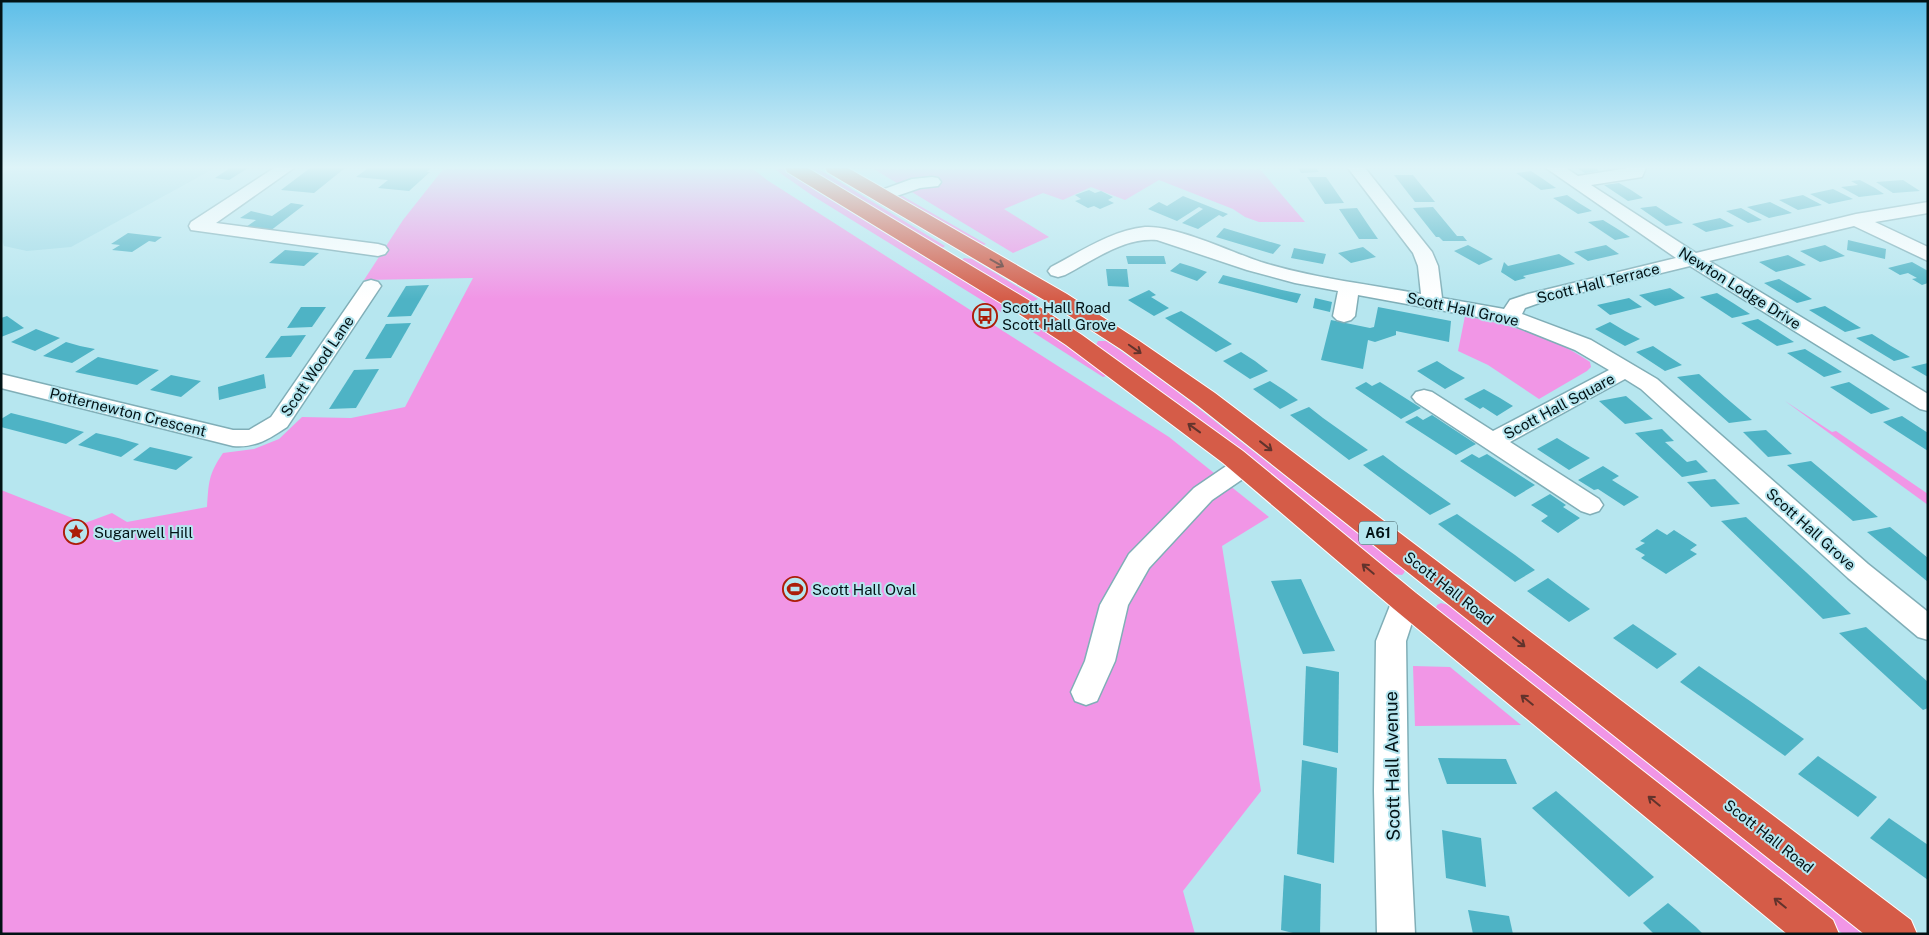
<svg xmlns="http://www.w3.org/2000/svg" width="1929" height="935" font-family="'Public Sans',sans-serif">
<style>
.built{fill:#a2dbe7}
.green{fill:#f196e6}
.building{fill:#4eb3c5}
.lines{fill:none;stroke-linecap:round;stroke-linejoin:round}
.minor-casing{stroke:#80aeb7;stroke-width:3}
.highway-casing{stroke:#fff;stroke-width:2}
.minor{fill:#fff;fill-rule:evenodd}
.highway{fill:#d55c48;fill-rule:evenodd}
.oneway{stroke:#61332c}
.labels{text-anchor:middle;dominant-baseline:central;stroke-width:4;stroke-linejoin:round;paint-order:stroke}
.shield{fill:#b6e6ef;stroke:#385256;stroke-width:1}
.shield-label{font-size:14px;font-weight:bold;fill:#021215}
.street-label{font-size:15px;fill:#021215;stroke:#b6e6ef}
.poi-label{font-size:15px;fill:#021215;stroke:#b6e6ef;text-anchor:start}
.near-street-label{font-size:18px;fill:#021215;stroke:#b6e6ef}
</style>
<rect width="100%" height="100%" fill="#b6e6ef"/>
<path class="built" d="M7 168H215L71 247 27 251 4 246 1 235V176Z"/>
<g class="green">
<path d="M444 168H752L767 180 1169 437 1269 517 1222 546 1261 791 1183 891 1195 934H1V490L85 523 112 513 127 522 207 507C209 482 208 475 223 453L254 449 279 439 302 417 351 418 405 407 473 278 364 280 403 220Z"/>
<path d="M773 168H783L819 193 1013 311 1006 315 813 196Z"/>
<path d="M805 168H817L945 246 941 249Z"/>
<path d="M872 168H1259L1305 222H1259L1245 217 1233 209 1159 180 1125 200 1091 187 1063 200 1043 193 1004 209 1049 237 1013 253Z"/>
<path d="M899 194 986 244 979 247 892 197Z"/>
<path d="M964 258 972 259 1038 299 1029 303 960 262Z"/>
<path d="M1465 316C1508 325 1553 336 1590 362L1591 367 1587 371 1539 399 1488 365 1458 351Z"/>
<path d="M1035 325 1109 375 1103 377 1028 329Z"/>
<path d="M1098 341H1106L1121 351 1175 390 1405 570 1404 573 1402 575 1393 574 1096 345Z"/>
<path d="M1785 401 1832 432 1836 431 1928 494V505Z"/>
<path d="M1441 603 1452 606 1867 934H1843L1438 611 1436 608 1437 605Z"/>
<path d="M1413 666 1450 667 1521 725 1415 726Z"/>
</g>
<g class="building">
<path d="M230 168H248L229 180 215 178Z"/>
<path d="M310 168H345L314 193 281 190Z"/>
<path d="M368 168H431L427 172H430L409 191 378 188 388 180 356 177Z"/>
<path d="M1298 168H1316L1319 172 1301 173Z"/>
<path d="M1577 168H1595L1599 171 1585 173Z"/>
<path d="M1531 171 1543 179 1556 188 1541 190 1516 173Z"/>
<path d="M1394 175H1413L1435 202H1415Z"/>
<path d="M1307 177H1326L1344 203 1325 204Z"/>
<path d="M1860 180 1875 188 1884 194 1859 197 1841 187 1858 185 1851 181Z"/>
<path d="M1903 180 1920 191 1893 193 1876 182Z"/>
<path d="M1619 183 1631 190 1643 198 1628 201 1604 185Z"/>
<path d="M1833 189 1853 199 1829 204 1810 194Z"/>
<path d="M1089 190 1095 193 1101 191 1113 197 1108 200 1114 203 1100 209 1094 206 1088 208 1075 201 1081 199 1075 195Z"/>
<path d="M1567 195 1579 203 1592 211 1578 214 1553 198Z"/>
<path d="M1803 195 1822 205 1798 210 1779 200Z"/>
<path d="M1183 196 1228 214 1223 217 1219 215 1198 229 1182 223 1203 209 1199 207 1177 221 1148 209 1159 202 1167 206Z"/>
<path d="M1770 202 1792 213 1769 218 1747 207Z"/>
<path d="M291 203 304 205 270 231 246 227 256 220 240 218 251 211 272 216Z"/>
<path d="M1656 206 1670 215 1683 223 1666 226 1640 208Z"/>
<path d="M1433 207 1457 236H1463L1467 241H1443L1439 237H1436L1413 208Z"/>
<path d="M1357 208 1367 223 1378 239H1359L1339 209Z"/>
<path d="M1741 208 1762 220 1748 223 1726 211Z"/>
<path d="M1720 218 1734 226 1706 232 1692 224Z"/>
<path d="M1603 220 1616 228 1630 237 1615 240 1588 222Z"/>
<path d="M1224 228 1267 241 1281 245 1273 254 1216 237Z"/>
<path d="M128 233 162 237 155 242 149 241 132 252 112 250 120 245 111 244Z"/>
<path d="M1848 240 1886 249 1885 259 1847 250Z"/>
<path d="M1468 245 1481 252 1493 259 1479 265 1454 251Z"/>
<path d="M1606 245 1619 254 1588 261 1574 252Z"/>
<path d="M1825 245 1845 256 1820 262 1800 251Z"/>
<path d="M1363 247 1376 257 1351 263 1338 253Z"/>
<path d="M1294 248 1326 254 1323 264 1291 258Z"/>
<path d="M285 250 319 253 304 266 269 263Z"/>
<path d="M1559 254 1575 264 1523 276 1526 278 1515 281 1501 272 1504 262 1508 266Z"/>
<path d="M1788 255 1806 265 1776 272 1759 262Z"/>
<path d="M1126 256H1164L1166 264H1128Z"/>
<path d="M1912 262 1928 271V283L1922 285 1912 279 1917 278 1908 273 1900 275 1888 268Z"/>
<path d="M1180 263 1193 267 1207 272 1197 281 1170 271Z"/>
<path d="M1106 269H1127L1129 287 1108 286Z"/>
<path d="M1223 275 1282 290 1301 294 1297 303 1218 283Z"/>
<path d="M1779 279 1796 289 1812 299 1797 303 1764 283Z"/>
<path d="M429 285 411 316 387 317 406 286Z"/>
<path d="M1670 288 1685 298 1655 306 1639 295Z"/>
<path d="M1149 290 1156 295 1151 297 1169 308 1154 316 1128 300Z"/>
<path d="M1717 293 1733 303 1750 314 1732 318 1700 297Z"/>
<path d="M1315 298 1332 302 1330 312 1313 308Z"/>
<path d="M1629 298 1642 307 1610 315 1597 305Z"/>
<path d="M1825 306 1861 328 1845 332 1809 310Z"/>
<path d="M301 307H326L312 327 287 328Z"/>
<path d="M1378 307 1451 321 1449 342 1396 331V335L1375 342 1368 340 1363 369 1321 360 1331 320 1370 328 1374 327Z"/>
<path d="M1181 311 1194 319 1232 344 1216 352 1165 318Z"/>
<path d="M7 316 24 328 1 337V318Z"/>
<path d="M1758 319 1777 331 1794 342 1777 346 1741 323Z"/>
<path d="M1610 322 1625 331 1640 339 1625 346 1595 329Z"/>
<path d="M411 323 391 358 365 359 386 324Z"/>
<path d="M36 329 60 338 35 351 11 342Z"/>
<path d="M1872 334 1891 346 1910 357 1894 361 1856 338Z"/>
<path d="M306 335 291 357 265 358 281 336Z"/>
<path d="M66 342 80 346 95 349 72 363 43 356Z"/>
<path d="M1653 346 1668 356 1682 365 1665 371 1636 352Z"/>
<path d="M1805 349 1823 360 1842 372 1824 377 1787 353Z"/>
<path d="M1241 352 1255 361 1268 371 1250 379 1223 361Z"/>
<path d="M98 357 144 367 159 370 137 385 75 372Z"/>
<path d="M1437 361 1451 370 1465 378 1445 389 1417 371Z"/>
<path d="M1928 363V377L1911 367Z"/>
<path d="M379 369 356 408 329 409 354 370Z"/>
<path d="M264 374 266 388 219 400 218 387Z"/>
<path d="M1699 374 1725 397 1752 420 1729 423 1677 377Z"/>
<path d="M171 375 201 381 181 397 150 390Z"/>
<path d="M1270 381 1284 390 1298 400 1280 409 1253 389Z"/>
<path d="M1366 382 1372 386 1380 382 1421 408 1401 419 1355 388Z"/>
<path d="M1849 382 1869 395 1890 409 1871 414 1830 387Z"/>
<path d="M1484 389 1500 398 1513 406 1497 416 1483 407 1480 409 1464 399Z"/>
<path d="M1626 396 1639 407 1653 419 1625 424 1599 401Z"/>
<path d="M1309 407 1323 418 1368 450 1349 460 1290 415Z"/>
<path d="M11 413 47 422 84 432 66 444 1 427V419Z"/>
<path d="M1432 415 1450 427 1476 444 1456 455 1405 422 1417 416 1423 420Z"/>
<path d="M1902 416 1928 433V451L1883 422Z"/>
<path d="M1662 429 1674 441 1665 442 1687 462 1696 460 1708 472 1682 477 1635 433Z"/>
<path d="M1766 430 1792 454 1768 457 1743 432Z"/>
<path d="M96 433 118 438 139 444 121 457 78 445Z"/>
<path d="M1557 438 1573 448 1590 458 1569 470 1537 449Z"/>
<path d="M150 447 168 451 193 457 176 470 133 460Z"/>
<path d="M1472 454 1479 458 1487 454 1535 485 1515 497 1460 461Z"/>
<path d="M1383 455 1399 467 1451 504 1430 515 1363 465Z"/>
<path d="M1811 461 1860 502 1878 517 1853 521 1787 465Z"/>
<path d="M1603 466 1619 476 1612 480 1639 497 1624 506 1598 489 1594 490 1578 480Z"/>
<path d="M1715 479 1740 504 1711 507 1687 482Z"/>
<path d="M1550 494 1566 505 1563 507 1580 518 1558 533 1541 521 1548 516 1531 505Z"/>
<path d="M1457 514 1515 555 1535 570 1515 582 1438 524Z"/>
<path d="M1746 517 1807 573 1851 614 1823 619 1721 521Z"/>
<path d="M1890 527 1928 558V582L1867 532Z"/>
<path d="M1657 529 1667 535 1674 530 1697 545 1690 550 1697 554 1666 574 1641 558 1645 555 1635 549 1645 543 1640 541Z"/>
<path d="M1548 578 1568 593 1590 609 1569 622 1527 591Z"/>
<path d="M1301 579 1317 614 1335 651 1303 654 1271 581Z"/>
<path d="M1633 624 1677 654 1657 669 1613 638Z"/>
<path d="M1866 627 1928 682V708L1923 710 1839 633Z"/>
<path d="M1306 666 1339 672 1338 753 1303 745Z"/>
<path d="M1699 666 1750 701 1804 739 1785 756 1680 682Z"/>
<path d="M1818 756 1877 797 1858 817 1798 774Z"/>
<path d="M1438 758 1506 759 1517 784H1447Z"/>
<path d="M1302 760 1337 768 1334 863 1297 854Z"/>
<path d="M1556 791 1628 854 1654 877 1629 897 1532 808Z"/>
<path d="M1889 818 1928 845V880L1870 838Z"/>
<path d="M1442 830 1481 838 1486 887 1446 878Z"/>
<path d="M1284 875 1321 884 1320 934H1297L1281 930Z"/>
<path d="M1668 903 1696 927 1703 934H1654L1643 923Z"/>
<path d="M1468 910 1509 916 1513 934H1473Z"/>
</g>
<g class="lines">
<defs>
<g id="minor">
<path d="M274 168H294L216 223 378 244 385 246 388 250 385 254 378 256 191 230 189 226 191 222Z"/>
<path d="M1348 168H1365L1432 252 1438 266 1442 298 1504 309 1510 300 1528 294 1676 258 1546 168H1566L1578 176 1628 168H1646L1642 177 1591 185 1696 253 1856 214 1928 202V213L1875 222 1928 247V261L1854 226 1709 261 1928 394V411L1920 409 1690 266 1542 302 1525 308 1522 314 1591 340 1657 379 1868 564 1928 612V640L1918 637 1848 578 1641 389 1625 379 1510 442 1599 499 1603 505 1599 511 1590 514 1581 511 1416 402 1412 397 1416 392 1424 390 1432 392 1493 431 1609 370 1575 350 1505 322 1358 295 1355 316 1351 320 1344 322 1337 320 1333 316 1338 291 1295 283 1247 270 1157 240C1124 237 1094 260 1065 275L1058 277 1051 275 1048 271 1051 267C1080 252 1112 230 1145 227 1175 225 1231 252 1261 262 1313 278 1368 284 1421 294L1418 266 1413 253Z"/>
<path d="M932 177 938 178 941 182 938 186 920 188 882 201 876 200 873 196 876 192 912 179Z"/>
<path d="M371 280 378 282 381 286 287 427C269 439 255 448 233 446L1 388V374L233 430H249L271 417 364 282Z"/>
<path d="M1244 458 1253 460 1256 466 1253 472 1212 500 1149 568 1128 605 1115 661 1097 701 1086 705 1075 701 1071 692 1085 661 1100 605 1129 554 1194 488 1235 460Z"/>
<path d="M1405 590 1415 593 1419 601 1406 641 1408 791 1415 934H1377L1374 791 1376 641 1395 593Z"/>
</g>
<g id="highway">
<path d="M785 168H808L1035 304 1082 335 1243 451 1416 593 1833 920 1839 934H1787L1394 609 1223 463 1066 345 1019 314 787 172Z"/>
<path d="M825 168H848L1067 294 1138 340 1215 393 1911 920 1917 934H1864L1197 405 1122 350 1051 304 827 172Z"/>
</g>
</defs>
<use href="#minor" class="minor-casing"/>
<use href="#highway" class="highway-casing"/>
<use href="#minor" class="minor"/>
<use href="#highway" class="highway"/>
</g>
<defs><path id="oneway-shaft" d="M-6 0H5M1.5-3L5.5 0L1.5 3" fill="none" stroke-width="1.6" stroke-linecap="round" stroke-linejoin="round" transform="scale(1.25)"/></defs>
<g class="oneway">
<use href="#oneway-shaft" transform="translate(997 263) rotate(29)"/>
<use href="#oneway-shaft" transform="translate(1135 349) rotate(35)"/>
<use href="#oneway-shaft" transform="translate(1194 428) rotate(-144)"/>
<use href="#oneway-shaft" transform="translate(1266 446) rotate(38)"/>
<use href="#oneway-shaft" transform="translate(1368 569) rotate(-140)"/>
<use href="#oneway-shaft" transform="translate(1519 642) rotate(38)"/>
<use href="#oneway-shaft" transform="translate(1527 700) rotate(-141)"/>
<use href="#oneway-shaft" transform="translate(1654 801) rotate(-141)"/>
<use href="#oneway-shaft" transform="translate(1780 903) rotate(-141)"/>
</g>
<linearGradient id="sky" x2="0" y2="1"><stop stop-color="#5dbee8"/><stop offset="0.56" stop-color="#def4f8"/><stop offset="1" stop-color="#def4f8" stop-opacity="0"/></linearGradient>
<rect width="1929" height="299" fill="url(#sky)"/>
<defs>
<symbol id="bus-ring" viewBox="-11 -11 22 22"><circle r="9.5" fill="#b6e6ef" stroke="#ac1d08" stroke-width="1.5"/><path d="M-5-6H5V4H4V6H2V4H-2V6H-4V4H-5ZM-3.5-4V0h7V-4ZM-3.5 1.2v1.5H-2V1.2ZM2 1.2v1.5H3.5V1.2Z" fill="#ac1d08"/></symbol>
<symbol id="sight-ring" viewBox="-11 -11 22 22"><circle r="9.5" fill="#b6e6ef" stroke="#ac1d08" stroke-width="1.5"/><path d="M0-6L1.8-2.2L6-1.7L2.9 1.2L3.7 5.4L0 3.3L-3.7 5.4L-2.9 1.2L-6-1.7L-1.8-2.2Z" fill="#ac1d08"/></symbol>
<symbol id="stadium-ring" viewBox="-11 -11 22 22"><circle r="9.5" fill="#b6e6ef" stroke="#ac1d08" stroke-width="1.5"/><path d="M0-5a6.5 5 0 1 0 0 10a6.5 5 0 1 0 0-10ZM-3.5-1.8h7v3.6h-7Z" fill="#ac1d08"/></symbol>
</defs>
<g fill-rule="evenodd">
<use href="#bus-ring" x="971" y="302" width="28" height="28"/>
<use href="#sight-ring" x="62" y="518" width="28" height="28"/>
<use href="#stadium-ring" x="781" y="575" width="28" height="28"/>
</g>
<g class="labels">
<rect class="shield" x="1359" y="521.5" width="38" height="23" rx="4"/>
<g class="shield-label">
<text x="1378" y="533">A61</text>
</g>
<g class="street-label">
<text transform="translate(1598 283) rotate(-14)">Scott Hall Terrace</text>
<text transform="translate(1740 288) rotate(32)">Newton Lodge Drive</text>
<text transform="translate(1463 309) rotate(12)">Scott Hall Grove</text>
<text transform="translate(317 366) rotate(-56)">Scott Wood Lane</text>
<text transform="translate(1559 406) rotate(-28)">Scott Hall Square</text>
<text transform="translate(128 412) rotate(14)">Potternewton Crescent</text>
<text transform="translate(1811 529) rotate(42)">Scott Hall Grove</text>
<text transform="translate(1449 588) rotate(38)">Scott Hall Road</text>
<text transform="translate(1769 836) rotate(38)">Scott Hall Road</text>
</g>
<g class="poi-label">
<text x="1002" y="307">Scott Hall Road<tspan x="1002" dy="17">Scott Hall Grove</tspan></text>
<text x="94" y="532">Sugarwell Hill</text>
<text x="812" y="589">Scott Hall Oval</text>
</g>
<g class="near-street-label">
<text transform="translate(1392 766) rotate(-91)">Scott Hall Avenue</text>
</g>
</g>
<rect width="1929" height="935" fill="none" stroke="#021215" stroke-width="5"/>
</svg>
